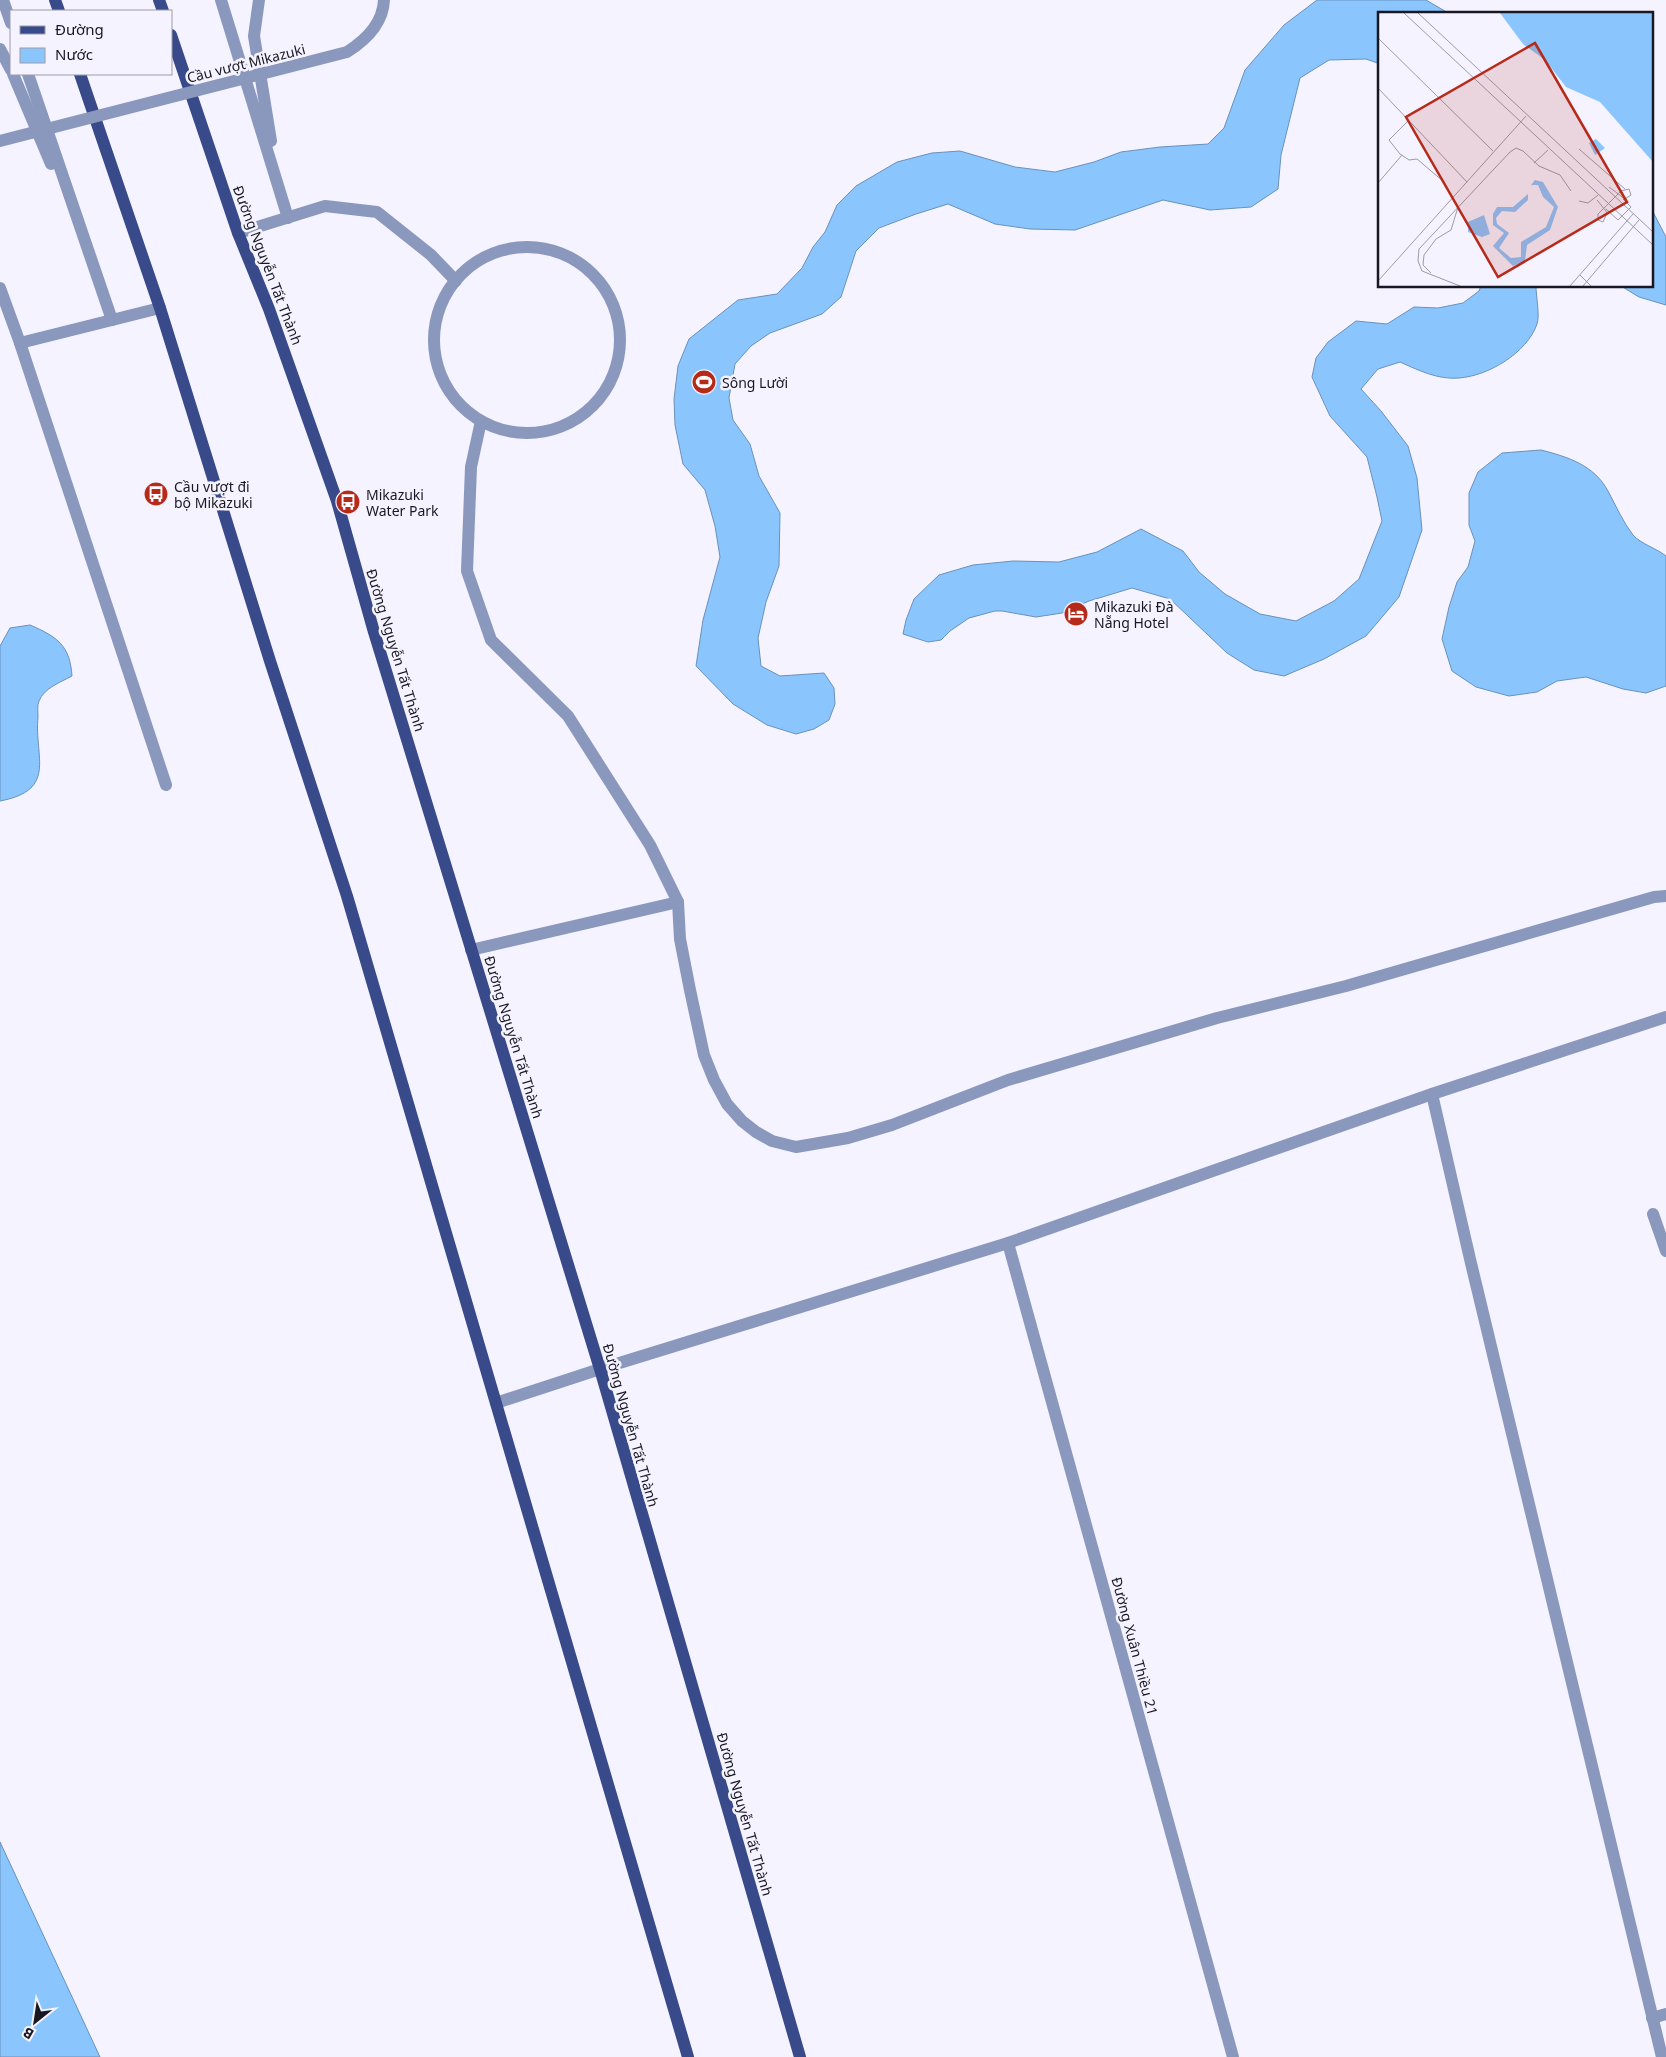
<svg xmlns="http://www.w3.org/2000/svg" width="1666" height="2057" font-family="'Noto Sans',sans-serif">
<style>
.water{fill:#8bc5fd;stroke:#6991bb}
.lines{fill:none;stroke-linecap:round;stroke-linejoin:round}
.minor{stroke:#8a98bd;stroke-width:12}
.major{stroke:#384a89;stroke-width:12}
.minor-bridge{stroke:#8a98bd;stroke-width:12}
.labels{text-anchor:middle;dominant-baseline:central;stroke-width:5;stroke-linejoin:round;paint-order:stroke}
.street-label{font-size:14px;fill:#191822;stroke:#f4f3ff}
.poi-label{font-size:14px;fill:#191822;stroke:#f4f3ff;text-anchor:start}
.inset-road{fill:none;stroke:#9c9ba7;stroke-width:1}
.view{fill:#b72a19;fill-opacity:0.15;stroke:#b72a19;stroke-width:2.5}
.inset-edge{fill:none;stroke:#191822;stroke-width:2.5}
</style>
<rect width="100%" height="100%" fill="#f4f3ff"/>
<g class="water">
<path d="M1317 0H1426L1450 14H1380V64L1366 59 1329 60 1300 78 1281 155 1278 189 1251 207 1210 210 1163 200 1075 230 1030 229 995 224 948 204 916 214 879 228 856 251 841 297 822 314 770 333 751 346 735 364 729 398 733 420 750 444 759 476 780 513 779 566 766 602 758 638 761 666 780 676 824 673 834 688 835 704 829 720 814 729 796 734 767 725 733 704 696 666 703 620 720 557 715 526 705 490 683 464 675 425 674 399 678 366 689 339 738 300 777 294 802 268 813 247 825 232 837 205 856 186 897 162 932 153 960 151 1015 167 1055 172 1094 162 1121 152 1160 147 1208 144 1224 128 1245 70 1284 25Z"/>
<path d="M1652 210 1666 237V305L1639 297 1621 286H1652Z"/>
<path d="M1481 286H1536C1536 296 1540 316 1537 324 1527 353 1488 376 1459 378 1438 380 1418 370 1400 362L1378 369 1361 389 1381 411 1408 446 1417 478 1422 530 1399 597 1366 636 1324 659 1284 676 1254 670 1227 653 1170 599 1132 588 1089 601 1062 613 1036 617 1002 611H995L969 618 950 631 941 640 928 642 903 634 906 620 914 599 939 575 973 565 1013 561 1059 562 1097 552 1141 529 1183 551 1199 572 1225 594 1260 614 1296 621 1334 601 1359 579 1382 521 1377 497 1367 457 1330 416 1312 377 1316 358 1328 342 1356 321 1387 324 1414 307 1438 308 1463 303 1479 291Z"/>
<path d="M1541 450C1568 457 1594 465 1608 491 1616 506 1623 522 1633 535 1641 544 1656 548 1666 556V686L1646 693 1623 689 1586 677 1557 681 1537 692 1509 696 1476 687 1452 671 1442 639 1449 607 1457 582 1468 567 1475 541 1469 525V493L1478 472 1502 453Z"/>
<path d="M30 625C58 637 70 646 72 676 61 682 44 688 39 701 37 705 38 712 38 717 34 757 58 790 0 801V646L10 628Z"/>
<path d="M0 1842 100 2057H0Z"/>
</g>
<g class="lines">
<g class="minor">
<path d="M3 0 11 23"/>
<path d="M221 0 288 218"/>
<path d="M259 0 254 36 271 141"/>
<path d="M0 49 11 70"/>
<path d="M13 74 51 164"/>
<path d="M28 74 112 320"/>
<path d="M238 233 325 206 377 212 431 255 456 281"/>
<circle cx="527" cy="340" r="93"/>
<path d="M0 288 20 343 166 785"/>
<path d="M20 343 160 308"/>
<path d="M481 421 471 467 467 571 491 640 568 716 650 845 678 902 680 939 690 990 704 1055 714 1080 727 1104 742 1121 756 1132 772 1141 796 1147 848 1138 892 1125 1008 1080 1217 1018 1346 986 1654 897 1666 896"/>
<path d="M471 950 678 902"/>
<path d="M1432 1094 1470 1259 1662 2057"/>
<path d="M1653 1214 1666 1251"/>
<path d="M1008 1243 1233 2057"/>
<path d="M496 1403 600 1369 1008 1243 1432 1094 1666 1017"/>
<path d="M1652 2018 1666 2014"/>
</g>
<g class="major">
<path d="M55 0 59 11"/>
<path d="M159 0 163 11"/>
<path d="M171 35 238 233 269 309 337 501 374 632 600 1369 800 2057"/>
<path d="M80 74 160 308 270 661 347 896 688 2057"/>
</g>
<path class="minor-bridge" d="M0 141 347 52C366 40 383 24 384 0"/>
</g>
<defs>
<symbol id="stadium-disc" viewBox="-11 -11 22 22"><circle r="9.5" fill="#b72a19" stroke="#f4f3ff"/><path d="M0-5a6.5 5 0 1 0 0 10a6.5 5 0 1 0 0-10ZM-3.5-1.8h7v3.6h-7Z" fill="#fff"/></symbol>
<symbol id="bus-disc" viewBox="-11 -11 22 22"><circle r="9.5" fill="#b72a19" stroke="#f4f3ff"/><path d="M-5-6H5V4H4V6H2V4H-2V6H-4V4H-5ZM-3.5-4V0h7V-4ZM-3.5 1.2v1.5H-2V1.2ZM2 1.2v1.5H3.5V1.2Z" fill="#fff"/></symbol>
<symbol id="hotel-disc" viewBox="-11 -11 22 22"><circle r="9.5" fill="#b72a19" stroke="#f4f3ff"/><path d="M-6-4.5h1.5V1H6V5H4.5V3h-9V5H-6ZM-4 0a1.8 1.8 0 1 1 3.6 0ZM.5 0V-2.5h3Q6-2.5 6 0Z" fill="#fff"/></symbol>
</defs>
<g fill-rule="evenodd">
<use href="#stadium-disc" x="690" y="368" width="28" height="28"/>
<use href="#bus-disc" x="142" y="480" width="28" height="28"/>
<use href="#bus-disc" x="334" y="488" width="28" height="28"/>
<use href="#hotel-disc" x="1062" y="600" width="28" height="28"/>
</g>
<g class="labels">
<g class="street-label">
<text transform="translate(246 63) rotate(-14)">Cầu vượt Mikazuki</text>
<text transform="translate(268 265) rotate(69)">Đường Nguyễn Tất Thành</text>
<text transform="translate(396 650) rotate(73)">Đường Nguyễn Tất Thành</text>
<text transform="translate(514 1037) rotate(73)">Đường Nguyễn Tất Thành</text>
<text transform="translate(631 1425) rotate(74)">Đường Nguyễn Tất Thành</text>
<text transform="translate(1135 1646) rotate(75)">Đường Xuân Thiều 21</text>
<text transform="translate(745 1814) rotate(74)">Đường Nguyễn Tất Thành</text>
</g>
<g class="poi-label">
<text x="722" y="382">Sông Lười</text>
<text x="174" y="486">Cầu vượt đi<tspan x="174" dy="16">bộ Mikazuki</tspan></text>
<text x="366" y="494">Mikazuki<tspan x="366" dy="16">Water Park</tspan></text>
<text x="1094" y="606">Mikazuki Đà<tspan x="1094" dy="16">Nẵng Hotel</tspan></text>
</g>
</g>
<g transform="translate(1378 12)">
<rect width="275" height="275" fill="#f4f3ff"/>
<path d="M122 1H275V150L222 90 188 75 167 48 145 32ZM218 127 227 136 217 143 211 131ZM157 168 165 170 180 195 172 218 149 233 147 249 135 254 115 234 126 221 115 213V202L119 195H135L150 182V188L137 200 124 199 118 206 119 212 131 221 121 236 133 246 143 245V230L168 215 176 195 165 185 160 173H153ZM106 203 112 222 104 225 90 220V210Z" fill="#8bc5fd"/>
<path class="inset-road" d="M26 1 275 233M40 1 275 220M0 26 115 139M0 76 89 170M31 108 11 128 22 142 31 148 39 147 66 170M201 137 247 177M156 151 170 138M0 171 24 143M219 188 228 199 229 201 225 210 220 208V202L243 179 251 177 253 183 247 187 245 186 243 184 231 175M201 189 210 191 220 183M228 197 240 208 253 195 245 187M53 261 45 253 46 243 58 227 73 218 80 195M202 263 213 274M0 269 148 104M82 274 44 259 40 249 41 237 132 140 138 136 145 139 161 154 182 163 193 179M192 274 255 202M205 274 261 208"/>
<path class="view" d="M157 31 249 190 120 265 28 105Z"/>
<rect width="275" height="275" class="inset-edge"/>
</g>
<rect x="10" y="10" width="162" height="65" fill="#f4f3ff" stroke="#9c9ba7"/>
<rect x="20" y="26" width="25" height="8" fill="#384a89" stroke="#9c9ba7"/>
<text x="55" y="35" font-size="15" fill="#191822">Đường</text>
<rect x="20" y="48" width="25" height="15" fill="#8bc5fd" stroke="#9c9ba7"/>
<text x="55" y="60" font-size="15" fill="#191822">Nước</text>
<g transform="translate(35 2022) rotate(210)" stroke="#f4f3ff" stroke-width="4" paint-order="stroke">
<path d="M0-4L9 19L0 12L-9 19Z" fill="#191822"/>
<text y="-8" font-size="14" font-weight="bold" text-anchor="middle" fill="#191822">B</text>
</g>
</svg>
